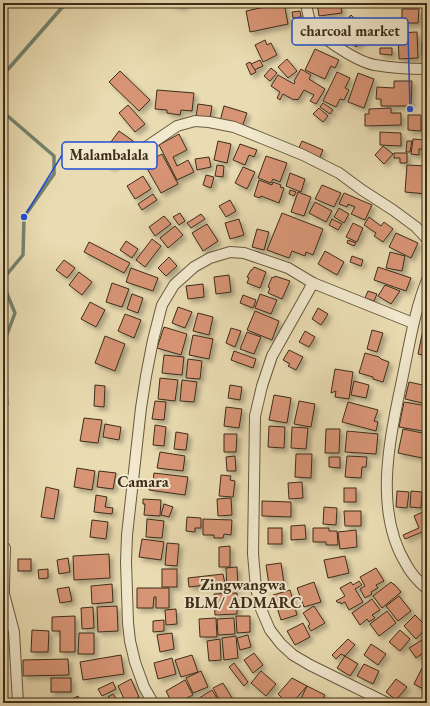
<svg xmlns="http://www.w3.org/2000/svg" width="430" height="706" font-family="'EB Garamond',serif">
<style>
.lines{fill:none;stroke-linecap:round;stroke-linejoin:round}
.stream{stroke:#74836e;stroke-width:3.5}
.building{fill:#d89576;stroke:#3d2d19;filter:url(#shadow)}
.street-casing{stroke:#68593f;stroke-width:12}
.street{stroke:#f1e8cd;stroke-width:10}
.labels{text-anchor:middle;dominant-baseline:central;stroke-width:4;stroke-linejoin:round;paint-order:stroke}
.quarter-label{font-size:16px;font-weight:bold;fill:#3d2d19;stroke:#f1e8cd}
.leader{fill:none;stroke:#1d4ed8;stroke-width:1.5}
.callout-dot{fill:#1d4ed8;stroke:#f1e8cd;stroke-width:1.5}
.callout{fill:#f1e8cd;stroke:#1d4ed8;stroke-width:1.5}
.callout-label{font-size:15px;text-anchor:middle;font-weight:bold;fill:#3d2d19}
</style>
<defs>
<filter id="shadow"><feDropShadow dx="3.5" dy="3.5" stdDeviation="2" flood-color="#0004"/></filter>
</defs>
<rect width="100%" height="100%" fill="#eadcb2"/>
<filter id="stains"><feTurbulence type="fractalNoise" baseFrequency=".005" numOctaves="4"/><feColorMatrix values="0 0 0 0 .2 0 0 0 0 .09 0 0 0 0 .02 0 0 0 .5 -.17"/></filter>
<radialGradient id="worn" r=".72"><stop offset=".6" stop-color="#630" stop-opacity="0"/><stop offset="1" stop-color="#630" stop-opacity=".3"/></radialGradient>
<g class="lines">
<g class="stream">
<path d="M3 75 66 3"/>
<path d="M3 112 54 156V174L24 217 23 255 3 279"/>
<path d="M3 284 15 313 3 345"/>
<path d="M3 362 7 404 3 408"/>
</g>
</g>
<g class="building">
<path d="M168 3H184L183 7Z"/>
<path d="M284 3 288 24 250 32 246 11Z"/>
<path d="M317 3H340L342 13 319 16Z"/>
<path d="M402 9H419L418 23H402Z"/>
<path d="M300 11 301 17 293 18 292 12Z"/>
<path d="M351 15 369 32 356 47 337 30Z"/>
<path d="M417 32 418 58 399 59 398 33Z"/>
<path d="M265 40 267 45 271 43 277 55 263 62 255 45Z"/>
<path d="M427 41V55H422V42Z"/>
<path d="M380 48H392V55L380 54Z"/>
<path d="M315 49 339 60 335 68 331 66 325 79 305 70Z"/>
<path d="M287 59 297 71 288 78 278 67Z"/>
<path d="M260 60 263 66 254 70 251 64Z"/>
<path d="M250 62 256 72 251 75 246 64Z"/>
<path d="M271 68 277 73 270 81 264 76Z"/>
<path d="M301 69 311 75 309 79 325 89 316 104 310 101 314 95 304 90 298 100 295 99 294 100 283 94 280 100 277 98 280 92 271 86 278 75 294 84 295 82 294 81Z"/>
<path d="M120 71 150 100 139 111 109 82Z"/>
<path d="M337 72 350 78 345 88 349 90 344 100 340 99 336 107 323 101Z"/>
<path d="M358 73 374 79 364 108 348 102Z"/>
<path d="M394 81H412L411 106H381V99H376L377 87 394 88Z"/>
<path d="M157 90 194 93 192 111 181 110 180 115 167 113V110L155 109Z"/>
<path d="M323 103 333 110 330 114 320 107Z"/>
<path d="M198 104 212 106 210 118 196 116Z"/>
<path d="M128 105 145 124 135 132 119 113Z"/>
<path d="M224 106 247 113 242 127 220 121Z"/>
<path d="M319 108 328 116 323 122 313 114Z"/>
<path d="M391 108V113H401V125L365 126V114H369V109Z"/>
<path d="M408 115H421V131L408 130Z"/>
<path d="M119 131 133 141 112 168 99 158Z"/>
<path d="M380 132 401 133V146L380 145Z"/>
<path d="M179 134 187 150 173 157 177 166 188 160 194 172 177 180 159 145Z"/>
<path d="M413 139 425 140 423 149H419V155L411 154Z"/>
<path d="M218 141 231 144 227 163 214 160Z"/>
<path d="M302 141 323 150 319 159 298 150Z"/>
<path d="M407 141H412L410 152H406Z"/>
<path d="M240 144 257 150 254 157 249 155 245 165 233 160Z"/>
<path d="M383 146 393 154 384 164 375 155Z"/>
<path d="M394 153H407V163H400V158H394Z"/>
<path d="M162 154 178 184 161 193 144 163Z"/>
<path d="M266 156 287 163 280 182 273 179 271 183 258 178Z"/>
<path d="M209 157 211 167 197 170 195 159Z"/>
<path d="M217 165 224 166 223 177 215 176Z"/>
<path d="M407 165 427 166V175H425V183H427V194L405 192Z"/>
<path d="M243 167 255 172 247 189 235 183Z"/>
<path d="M290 173 305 179 301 192 286 186Z"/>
<path d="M206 175 214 177 211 188 203 185Z"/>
<path d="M143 176 151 189 135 199 127 186Z"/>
<path d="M259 180 272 185 273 182 281 185 280 187 284 188 279 203 261 196 260 198 254 196Z"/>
<path d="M322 185 341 193 334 207 315 199Z"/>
<path d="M290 190 296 192 294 196 289 194Z"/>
<path d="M298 192 311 197 304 216 291 212Z"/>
<path d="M344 193 372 205 365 220 351 214 355 207 348 204 347 207 339 204Z"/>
<path d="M153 194 157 200 142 210 138 204Z"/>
<path d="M230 200 236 211 226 217 219 206Z"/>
<path d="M315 202 332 211 326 222 309 213Z"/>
<path d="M339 208 349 214 344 223 334 217Z"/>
<path d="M180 213 185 221 179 225 173 217Z"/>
<path d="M282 213 323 229 313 255 306 252 305 256 292 251 289 258 267 250Z"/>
<path d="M201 214 205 219 191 228 187 223Z"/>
<path d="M164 216 171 224 155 236 149 227Z"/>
<path d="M369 217 381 226 384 222 393 229 383 242 374 236 376 233 364 225Z"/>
<path d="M239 219 244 235 230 239 225 223Z"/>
<path d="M332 219 342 224 338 230 329 225Z"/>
<path d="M353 223 363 228 357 242 346 237Z"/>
<path d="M207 224 218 241 203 251 192 233Z"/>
<path d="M175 226 183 235 168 248 160 238Z"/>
<path d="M257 229 269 232 264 250 252 247Z"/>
<path d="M396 233 418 243 411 258 389 247Z"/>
<path d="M152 239 161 246 145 267 136 260Z"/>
<path d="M348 240 356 243 354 246 347 243Z"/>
<path d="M126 241 138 249 132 258 120 250Z"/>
<path d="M89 242 130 263 124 273 84 252Z"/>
<path d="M325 251 344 262 337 275 318 264Z"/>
<path d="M390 252 405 256 402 271 386 268Z"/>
<path d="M352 256 363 260 361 266 350 262Z"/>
<path d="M169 257 177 266 166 276 158 268Z"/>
<path d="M64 260 75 268 67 278 56 270Z"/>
<path d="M254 267 266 272 260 288 247 283 249 278 247 277 251 270H252Z"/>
<path d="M378 267 411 278 406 291 374 280Z"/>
<path d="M131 268 158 278 153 291 126 282Z"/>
<path d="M79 272 92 282 82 295 69 285Z"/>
<path d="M229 275 231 292 216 294 214 277Z"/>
<path d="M275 276 290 281 282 299 268 293 270 288 268 287 272 277 274 278Z"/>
<path d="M112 283 129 289 122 307 106 302Z"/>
<path d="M203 284 204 297 188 299 186 286Z"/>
<path d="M385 285 400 291 391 304 378 296Z"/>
<path d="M368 291 377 294 374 301 365 298Z"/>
<path d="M132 294 143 298 138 313 127 309Z"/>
<path d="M260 294 277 300 271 314 255 308Z"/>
<path d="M243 295 256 300 253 308 240 303Z"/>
<path d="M90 302 105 310 96 327 81 319Z"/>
<path d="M178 307 192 312 185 328 172 323Z"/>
<path d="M318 308 328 314 321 325 312 319Z"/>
<path d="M255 311 279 321 272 340 247 330Z"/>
<path d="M198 313 213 317 209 335 193 331Z"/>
<path d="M125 314 141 320 134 338 118 331Z"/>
<path d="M424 325 427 326V356L418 354Z"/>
<path d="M164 327 187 334 181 355 157 348Z"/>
<path d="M231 328 241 331 235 347 226 343Z"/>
<path d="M372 330 383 333 377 352 367 349Z"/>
<path d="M305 331 315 337 309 347 299 342Z"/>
<path d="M247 332 261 337 254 354 240 349Z"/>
<path d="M193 335 213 339 209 359 189 355Z"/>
<path d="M105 336 125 344 115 371 95 363Z"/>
<path d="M289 350 303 357 296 370 288 366 290 364 283 360Z"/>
<path d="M234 351 256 359 253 368 231 360Z"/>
<path d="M365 353 379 357 381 359 389 362 383 382 373 379V377L359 373Z"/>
<path d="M164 355 184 357 182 375 162 373Z"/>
<path d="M188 359 202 361 200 379 186 378Z"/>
<path d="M335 369 353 372 349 399 335 397 336 391 331 393Z"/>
<path d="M160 378 178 380 175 401 158 399Z"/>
<path d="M182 380 197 382 194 402 180 401Z"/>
<path d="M354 381 369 385 366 398 351 395Z"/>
<path d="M409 382 427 386V404L405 399Z"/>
<path d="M95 385 105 386 104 407 94 406Z"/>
<path d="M230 385 242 387 240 400 228 398Z"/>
<path d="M274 395 291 398 287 423 269 420Z"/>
<path d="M155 401 166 402 164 420 152 419Z"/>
<path d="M299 401 315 404 311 427 294 424Z"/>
<path d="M348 402 378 410 374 421 378 422 376 431 342 422Z"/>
<path d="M404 402 427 406V411L423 431 399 427Z"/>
<path d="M226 407 242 409 239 428 224 426Z"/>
<path d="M84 418 102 420 98 443 80 441Z"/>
<path d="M105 424 121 427 119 440 103 437Z"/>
<path d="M155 425 166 427 164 446 153 445Z"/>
<path d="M269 426 285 427 284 448 268 447Z"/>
<path d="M292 427 308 428 306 449 291 448Z"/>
<path d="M326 429H340L339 453H325Z"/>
<path d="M403 429 427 434V459L398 453Z"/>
<path d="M347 431 378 434 376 454 345 452Z"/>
<path d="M176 432 188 434 186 450 174 449Z"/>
<path d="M224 434H237L236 452H224Z"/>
<path d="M160 452 185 456 183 471 157 468Z"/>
<path d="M296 454H312L311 478 295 477Z"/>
<path d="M235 456 236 471H227L226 457Z"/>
<path d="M347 456 367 457 366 467H362L361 478 345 477Z"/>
<path d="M329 457H340V468L329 467Z"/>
<path d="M77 468 95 471 92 490 74 487Z"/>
<path d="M99 471 116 473 113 489 97 487Z"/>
<path d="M154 473 188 477 185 495 149 490 151 482H153Z"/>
<path d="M221 475 231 476 230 480 235 481 233 497 219 496Z"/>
<path d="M302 482 303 498 289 499 288 483Z"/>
<path d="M46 487 59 490 54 519 41 517Z"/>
<rect x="344" y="488" width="12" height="14"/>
<path d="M397 491 409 492 407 508 396 507Z"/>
<path d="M411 491 422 492 421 508 410 507Z"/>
<path d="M96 495 107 497 105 507 113 508 112 514 94 512Z"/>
<path d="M231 498 232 515 218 516 217 499Z"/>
<path d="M143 499 161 500 160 516 144 515 145 504H143Z"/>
<path d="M262 501 291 502V517L262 516Z"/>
<path d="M164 504 173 507 169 517 161 515Z"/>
<path d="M324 507 337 508 336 525 323 524Z"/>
<path d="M427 510V530L405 539 403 535 419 528 414 516Z"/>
<path d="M344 511H361V526H345Z"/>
<path d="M187 517 201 518V528H195V532L186 531Z"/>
<path d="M147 519 164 521 162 538 146 537Z"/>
<path d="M203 519 232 520 231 535 224 534 223 538H214V535H203Z"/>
<path d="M92 520 108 522 106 539 90 537Z"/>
<path d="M305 525 306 539 291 540V526Z"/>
<rect x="268" y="528" width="14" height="16"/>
<path d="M313 528H329V531H337L338 545H326V542H313Z"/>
<path d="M356 530 357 547 340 549 338 532Z"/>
<path d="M142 539 164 542 161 560 139 557Z"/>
<path d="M167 543 179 544 177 566 165 565Z"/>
<path d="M230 546V567H219V547Z"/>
<path d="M109 554 110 578 74 580 73 556Z"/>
<path d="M345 556 349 573 328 578 324 560Z"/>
<path d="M68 558 70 572 59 574 57 560Z"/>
<rect x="18" y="559" width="13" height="12"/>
<path d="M281 563 284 583 269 585 266 565Z"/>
<path d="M237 567 238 588 227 589 226 568Z"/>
<path d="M376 568 384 581 376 585 378 588 371 592 372 594 365 598 360 589 365 586 360 577Z"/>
<path d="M48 569V578L39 579 38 570Z"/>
<rect x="162" y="569" width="15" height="18"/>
<path d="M223 574 225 584 221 585V591H216L215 584 189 587 188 578Z"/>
<path d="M359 581 362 585 355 589 363 602 349 610 345 602 341 604 340 602 338 603 336 601 345 596 340 588 351 582 353 585Z"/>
<path d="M314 582 321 602 304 607 297 588Z"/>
<path d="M391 582 393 584H394L401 592 382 608 373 596Z"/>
<path d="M112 584 113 602 92 604 91 586Z"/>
<path d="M69 587 72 601 60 603 57 589Z"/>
<path d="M137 588H169V608H156V597H154L153 608H137Z"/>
<path d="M290 590 297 615 281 620 273 595Z"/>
<path d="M237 593V614L215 615 214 594Z"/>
<path d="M399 596 411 611 398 621 386 606Z"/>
<path d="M372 599 380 610 372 615 375 618 369 622 367 619 360 625 352 613Z"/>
<path d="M117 606 118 631 98 632 97 607Z"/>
<path d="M314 606 325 623 311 631 308 626 310 624 303 613Z"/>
<path d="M93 607 94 628 82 629 81 608Z"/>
<path d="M176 609 177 624 166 625 165 610Z"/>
<path d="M387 611 396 623 379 636 370 624Z"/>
<path d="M415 615 427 627 416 639 404 626Z"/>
<path d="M75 616V652H60V631H52V617Z"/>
<path d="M236 616H250V632L237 633Z"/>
<path d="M216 618 217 637H200L199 619Z"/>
<path d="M234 618 235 634 218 635 217 619Z"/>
<path d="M164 620V631L153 632V621Z"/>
<path d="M303 623 310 637 295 645 287 631Z"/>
<path d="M32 630 49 631 48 652H31Z"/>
<path d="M400 630 410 639 400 651 389 642Z"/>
<path d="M79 633H94V654H78Z"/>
<path d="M172 633 174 649 160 652 157 635Z"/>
<path d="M248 635 251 647 240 650 237 638Z"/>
<path d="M236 636 238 658 224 660 222 638Z"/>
<path d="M425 638 427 640V655L425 656 423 653 416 658 409 648Z"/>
<path d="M220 639 221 660 209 661 207 641Z"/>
<path d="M348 639 355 645 345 656 341 654 336 659 332 655Z"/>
<path d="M371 644 386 654 378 665 364 655Z"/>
<path d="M254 653 263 665 253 673 244 660Z"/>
<path d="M121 655 124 674 83 680 80 662Z"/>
<path d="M192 655 198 672 181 677 175 660Z"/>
<path d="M345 656 358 664 350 676 337 668Z"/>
<path d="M172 658 176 674 158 679 154 663Z"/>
<path d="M68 659 69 675 23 676V660Z"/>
<path d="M234 663 248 682 244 686 229 667Z"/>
<path d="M364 664 379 671 373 684 357 676Z"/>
<path d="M422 668 427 671V691L414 684Z"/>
<path d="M201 671 208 687 193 693 186 678Z"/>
<path d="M261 671 276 684 266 696 251 683Z"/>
<rect x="51" y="678" width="20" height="14"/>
<path d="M292 678 307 686 292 703H287L278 694Z"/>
<path d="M131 679 139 697 126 703 118 686Z"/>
<path d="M396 679 407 687 396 700 386 692Z"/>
<path d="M185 680 193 695 177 703H172L166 691Z"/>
<path d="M113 682 116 689 102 696 98 689Z"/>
<path d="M223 683 232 698 221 703 213 688Z"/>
<path d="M307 686 325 695 321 703H299Z"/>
<path d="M212 690 220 703H191Z"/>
<path d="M113 694 119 703H109L111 701 108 697Z"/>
<path d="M78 696 81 703H66V702Z"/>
</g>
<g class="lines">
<defs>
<g id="street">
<path d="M306 3C307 9 308 15 310 21 317 37 358 62 375 65 392 68 410 69 427 69"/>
<path d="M136 154 177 126 195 121 209 122 234 127 264 139 303 155 339 173 362 190 393 210 416 227 427 239"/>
<path d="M427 280C414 312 409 347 402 380 390 438 373 510 406 564 411 574 419 582 427 589"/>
<path d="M313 283 272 356 262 386 255 416 253 554 256 588 261 609 270 630 281 644 293 655 310 665 387 703"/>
<path d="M5 548 4 586V594L14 632 18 703"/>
<path d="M153 703 144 687 135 662 130 641 128 623 126 562 127 535 141 408 146 376 153 340 162 305 174 285 194 267 210 258 230 252 244 253 288 268 313 283 413 323"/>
</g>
</defs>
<use href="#street" class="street-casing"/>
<use href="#street" class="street"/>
</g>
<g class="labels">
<g class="quarter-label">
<text x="143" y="481">Camara</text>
<text x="243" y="584">Zingwangwa<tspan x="243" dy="18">BLM/ ADMARC</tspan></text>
</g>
</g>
<path class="leader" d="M410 109L408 31M24 217L62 155"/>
<g class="callout-dot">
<circle cx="410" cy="109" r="4"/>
<circle cx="24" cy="217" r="4"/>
</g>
<g class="callout">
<rect x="292" y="18" width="116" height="27" rx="4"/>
<rect x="62" y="142" width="95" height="27" rx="4"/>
</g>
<g class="callout-label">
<text x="350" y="36">charcoal market</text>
<text x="109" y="160">Malambalala</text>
</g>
<rect width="430" height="706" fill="none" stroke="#eadcb2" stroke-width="16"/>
<rect x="4" y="4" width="422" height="698" fill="none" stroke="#3d2d19" stroke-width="2"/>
<rect x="8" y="8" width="414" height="690" fill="none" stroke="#3d2d19"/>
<rect width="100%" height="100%" filter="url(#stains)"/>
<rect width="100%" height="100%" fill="url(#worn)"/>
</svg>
